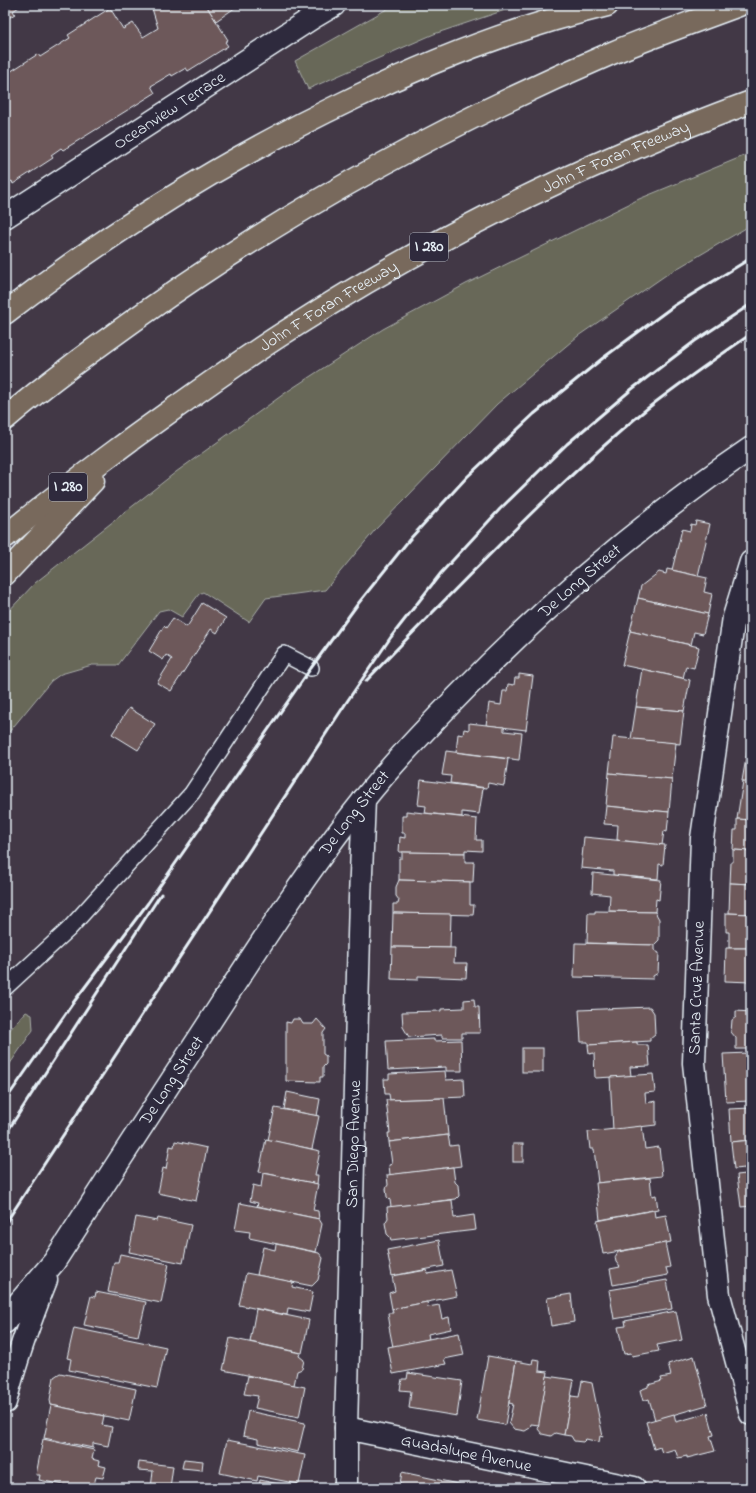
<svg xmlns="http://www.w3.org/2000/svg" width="756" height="1493" font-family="'Indie Flower',sans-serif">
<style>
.green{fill:#676859;stroke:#a8aca8}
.building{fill:#6d585a;stroke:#e8f1f8}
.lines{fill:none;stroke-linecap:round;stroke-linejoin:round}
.lane-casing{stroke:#e8f1f8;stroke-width:18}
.street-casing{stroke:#e8f1f8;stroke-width:25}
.highway-casing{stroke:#e8f1f8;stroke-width:25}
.lane{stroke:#2f2a3d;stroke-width:15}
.street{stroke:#2f2a3d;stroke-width:22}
.highway{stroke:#78695c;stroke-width:22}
.rail{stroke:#e8f1f8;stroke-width:3}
.labels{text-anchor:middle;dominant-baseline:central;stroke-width:3;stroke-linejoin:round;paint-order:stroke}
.shield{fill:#2f2a3d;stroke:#b0b5c0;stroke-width:1}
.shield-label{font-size:16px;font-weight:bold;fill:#e8f1f8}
.street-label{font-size:17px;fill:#e8f1f8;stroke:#2f2a3d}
</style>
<rect width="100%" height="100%" fill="#423846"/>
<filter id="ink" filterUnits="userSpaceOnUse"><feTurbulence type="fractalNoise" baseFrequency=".025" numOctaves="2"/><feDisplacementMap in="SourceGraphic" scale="8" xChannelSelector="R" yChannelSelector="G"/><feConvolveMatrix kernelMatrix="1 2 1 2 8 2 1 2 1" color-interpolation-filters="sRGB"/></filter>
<g filter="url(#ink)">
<g class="green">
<path d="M394 5H520L434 34 308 89 295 61Z"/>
<path d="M751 153V225L666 275 578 336 497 404 375 530 325 590 266 598 249 622 203 592 199 594 182 617 168 609 159 611 118 665H92L61 674 51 681 5 737V615L35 583 176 472 288 391 383 329 466 284 639 199Z"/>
<path d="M26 1012 32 1015 33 1030 5 1071V1035Z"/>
</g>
<g class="building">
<path d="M5 5H22L13 11 15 14 5 20Z"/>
<path d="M151 5H206L228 40 225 42 228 46 188 71 186 68 172 76 171 74 151 86 155 93 63 150 61 148 51 155 53 158 13 184 12 181 8 183 5 178V75L38 54 40 57 70 38 68 35 110 8 123 29 133 23 143 37 158 28Z"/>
<path d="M206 5H239L216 21Z"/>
<path d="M696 521 710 524 698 576 672 570 682 529 690 531 691 524 695 525Z"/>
<path d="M667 569 707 578 704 592 712 594 708 614 638 598 641 586 659 572 666 574Z"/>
<path d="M638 598 708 614 703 634 694 632 691 645 630 631Z"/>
<path d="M202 603 226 618 217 633 211 629 171 691 157 683 172 659 166 655 163 660 149 651 164 626 166 628 173 618 187 627Z"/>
<path d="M630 631 699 647 694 668 686 666 683 678 622 665Z"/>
<path d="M642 669 690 680 684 711 636 707Z"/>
<path d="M519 674 533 676 526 730 486 725 489 703 501 705 503 691H507L508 684 514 685 515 678H519Z"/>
<path d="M636 707 684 711 680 744 631 739Z"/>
<path d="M129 708 155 724 138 750 112 734Z"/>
<path d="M469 723 504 727V731L522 733 519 760 456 752 458 734 463 735 464 729 469 730Z"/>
<path d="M613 737 676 743 672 779 609 773Z"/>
<path d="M748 747H751V782L742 781Z"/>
<path d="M446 751 508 759 504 786 488 783 487 788 450 783 451 776 442 775Z"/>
<path d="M609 773 672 779 669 812 606 806Z"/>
<path d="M421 780 483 788 479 814 462 812V817L425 813 426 806 418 805Z"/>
<path d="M743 781 751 782V820L737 819Z"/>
<path d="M606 806 669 812 667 832 664 831 662 845 617 840 618 825 604 824Z"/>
<path d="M406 811 477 819 476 840H482V851L465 850V853L399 852 400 837 405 838V833H402V816H406Z"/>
<path d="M737 819 751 820V851L733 850 734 830H737Z"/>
<path d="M584 837 665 845 663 865 659 864 658 879 613 875V871L581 868Z"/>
<path d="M733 850 751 851V884L730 883 731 862H733Z"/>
<path d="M402 852 465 853V862H474L473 882 399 880V858H402Z"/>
<path d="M593 873 661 880 659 900 656 899 655 912 609 911 610 895 592 893Z"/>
<path d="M399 880 470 882V905H474L473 915 393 913V904H398L399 900 396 896V887Z"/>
<path d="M730 883 751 884V914L729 913Z"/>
<path d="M595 911 655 912 659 919V940L654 945 587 943 588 913H595Z"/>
<path d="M393 913 451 914 450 948 392 947Z"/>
<path d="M726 913 751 914V948H729V932H726Z"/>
<path d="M575 943 654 945V950L659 953 658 973 653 976V979L574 977Z"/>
<path d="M392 947 455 948 454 963H467L466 978 418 976V980L391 979Z"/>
<path d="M726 948H751V982L725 981Z"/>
<path d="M474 999 475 1007H479L480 1033H462V1038H442V1035L409 1037 403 1027 402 1012 441 1011V1009L464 1008V1000Z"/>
<path d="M650 1007 654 1013 655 1034 650 1038V1041L588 1045V1042H581L579 1010Z"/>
<path d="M736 1011 751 1012V1049H736V1038L731 1032 732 1020 736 1017Z"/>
<path d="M293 1019H300L303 1024H313L317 1019 326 1029 323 1033V1054L326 1056V1064L323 1067V1077H320V1082L286 1081V1022L291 1023Z"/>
<path d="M434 1039V1041L461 1040 462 1071H446V1067L388 1070 386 1041Z"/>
<path d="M637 1042V1045H648L650 1066 630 1067 631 1076 595 1078 594 1053 589 1054 588 1045Z"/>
<rect x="522" y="1048" width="21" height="24"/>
<path d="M749 1053 751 1073V1101L726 1102 723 1054Z"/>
<path d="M445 1071 446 1080 464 1079 465 1097 390 1100 389 1094H385L384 1079H389V1074Z"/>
<path d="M653 1074 655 1092 645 1093 646 1103 656 1101V1125L613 1130 610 1077Z"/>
<path d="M287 1092 320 1099 317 1116 284 1109Z"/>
<path d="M444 1098 448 1135 389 1142 388 1133H390L386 1100Z"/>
<path d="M275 1108 319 1116 312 1149 268 1140Z"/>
<path d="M751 1108V1140L731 1142 729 1109Z"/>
<path d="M642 1126 645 1149 659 1147 662 1176 598 1183 594 1149H590L588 1132Z"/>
<path d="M448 1135 450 1146 458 1145 461 1166 390 1175 389 1165 392 1164 389 1142Z"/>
<path d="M266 1139 320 1151 315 1175H318L317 1184 259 1172Z"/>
<path d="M751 1140V1174H746L745 1168 734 1169 731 1142Z"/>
<path d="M175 1141 207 1148 196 1201 158 1193 163 1168 166 1169 170 1146 174 1147Z"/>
<rect x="513" y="1144" width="10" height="18"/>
<path d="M453 1167 455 1182 458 1185 459 1196 456 1199 391 1207 390 1200 387 1197 386 1188 388 1185 387 1175Z"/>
<path d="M263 1173 318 1184 313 1210 318 1211 319 1219 257 1206 258 1203 250 1201 253 1185 261 1187Z"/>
<path d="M746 1174H751V1206L741 1207 737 1175Z"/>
<path d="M650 1178 652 1196 656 1195 658 1209 600 1220 596 1183Z"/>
<path d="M452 1200 454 1218 474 1215 476 1230 391 1240 390 1237 387 1234 385 1223 388 1218 387 1207Z"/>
<path d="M240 1203 319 1219 322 1224 316 1252 249 1238 250 1232 235 1230Z"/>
<path d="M654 1210 655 1217 666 1215 671 1242 603 1254 597 1221Z"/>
<path d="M136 1217 157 1221 158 1218 191 1225 183 1263 129 1252Z"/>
<path d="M439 1240 444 1266 392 1276 387 1250Z"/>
<path d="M665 1243 670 1267 666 1268 668 1275 613 1285 610 1269 620 1267 616 1262 615 1257 618 1252Z"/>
<path d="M276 1244 319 1253 323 1258 318 1280 312 1286 257 1275 263 1247 275 1250Z"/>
<path d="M120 1254 169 1264 161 1303 108 1292 114 1262H118Z"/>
<path d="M427 1270 428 1274 451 1270 457 1296 392 1309 389 1293 395 1291 392 1276Z"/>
<path d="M246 1273 293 1282 292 1287 313 1292 309 1312 288 1308 287 1315 239 1305Z"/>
<path d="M667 1280 672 1309 614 1319 609 1290Z"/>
<path d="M96 1292 146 1302 138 1336 84 1325 91 1296 95 1297Z"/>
<path d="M571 1294 574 1322 551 1326 547 1298Z"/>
<path d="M427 1302 428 1307 439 1305 442 1319 449 1317 451 1329 428 1334 429 1339 393 1347 389 1327 390 1326 388 1313H393L392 1309Z"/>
<path d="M256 1309 309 1320 302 1353 250 1342Z"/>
<path d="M676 1311 682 1340 657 1345 659 1351 632 1356 631 1353 624 1354 618 1327 626 1326 625 1321Z"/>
<path d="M74 1328 166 1347 157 1388 69 1370 71 1359 67 1358Z"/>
<path d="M459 1333 464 1355 444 1359 446 1364 393 1374 388 1347Z"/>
<path d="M230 1338 300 1353 299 1356 304 1360 302 1369 297 1371 294 1385 223 1370Z"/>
<path d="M488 1356 516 1361 505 1425 477 1420Z"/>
<path d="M694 1356 707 1405 655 1420 649 1399 643 1401 640 1390 648 1387V1385L662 1381 661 1378 671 1376 668 1364Z"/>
<path d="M533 1359 540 1360 539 1371 548 1372 539 1425 531 1424 530 1428 525 1431 514 1429 509 1423 513 1404 509 1403 516 1361 532 1364Z"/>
<path d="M60 1373 136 1389 129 1421 51 1405 50 1400 54 1377Z"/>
<path d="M408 1373 462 1381 457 1416 409 1408 411 1391 400 1390 402 1379H407Z"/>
<path d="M248 1376 305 1387 299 1417 255 1408 258 1396 244 1394Z"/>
<path d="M547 1376 574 1380 564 1435 555 1433 551 1436 542 1434 538 1429Z"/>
<path d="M582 1381 592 1383 603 1437 600 1436 599 1442 586 1439 583 1442 574 1441 571 1436 564 1435 571 1396 579 1397Z"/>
<path d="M51 1405 104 1416 102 1425 112 1427 108 1446 93 1443V1448L44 1438Z"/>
<path d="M248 1411 305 1423 298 1452 258 1443V1439L243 1436Z"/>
<path d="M708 1413 714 1435 710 1436 715 1451 687 1458V1456L678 1458 675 1449 662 1453 660 1447 654 1449 646 1422 674 1414 676 1422Z"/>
<path d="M43 1439 94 1450 92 1459 99 1461 98 1465 106 1467 103 1478 96 1477 93 1488H79L39 1480 40 1475H36Z"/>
<path d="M227 1440 305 1455 299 1484 258 1476 257 1481 220 1473Z"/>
<path d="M184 1459 203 1461 202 1470 182 1468Z"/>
<path d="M139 1462 173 1466 170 1488H151L153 1471 138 1470Z"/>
<path d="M402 1472 467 1486 466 1488H402L403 1485 400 1484Z"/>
<path d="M260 1480 298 1488H259Z"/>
</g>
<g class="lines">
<defs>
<path id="lane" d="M5 988 69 929 192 793 284 654 311 668"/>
<g id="street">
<path id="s1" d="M5 217 312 18 334 5"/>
<path d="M751 562 734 617 702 838 694 1063 719 1295 751 1414"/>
<path id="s2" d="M5 1322 17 1305 54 1262C106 1181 158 1101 211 1020 259 946 307 871 362 802 391 765 424 731 457 697 546 605 645 520 751 448"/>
<path d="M5 1402C16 1360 30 1320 46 1280"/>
<path id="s3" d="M346 1428 634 1488"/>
<path id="s4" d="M346 1488V1428L360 898 364 799"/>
</g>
<g id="highway">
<path d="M5 313C114 229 230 157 354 98 435 59 520 26 607 5"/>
<path d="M5 419C48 382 94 349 140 316 287 211 446 124 612 53 653 36 696 21 739 5"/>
<path id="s5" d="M5 537C46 502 90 470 133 438 185 401 236 363 290 329 435 236 590 161 751 102"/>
<path d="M5 574 93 481"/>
</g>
</defs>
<use href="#lane" class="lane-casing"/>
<use href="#street" class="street-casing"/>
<use href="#highway" class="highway-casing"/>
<use href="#lane" class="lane"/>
<use href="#street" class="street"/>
<use href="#highway" class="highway"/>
<g class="rail">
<path d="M366 681C424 621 482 561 542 503 577 470 611 438 648 408 681 382 716 358 751 334"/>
<path d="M5 1101 73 1003 148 903 311 668 357 605 409 540 467 477 534 414 603 358 675 305 751 258"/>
<path d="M5 1135 161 894"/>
<path d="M5 1224 348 700 391 637 441 573 500 509 567 444 632 389 695 341 751 304"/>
</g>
</g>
</g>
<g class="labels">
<g class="shield">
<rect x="410" y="233" width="38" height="28" rx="3"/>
<rect x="49" y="473" width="38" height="28" rx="3"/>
</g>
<g class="shield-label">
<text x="429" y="247">I 280</text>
<text x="68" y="487">I 280</text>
</g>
<g class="street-label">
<text stroke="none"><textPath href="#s1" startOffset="196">Oceanview Terrace</textPath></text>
<text stroke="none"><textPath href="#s5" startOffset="722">John F Foran Freeway</textPath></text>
<text stroke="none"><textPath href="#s5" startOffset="398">John F Foran Freeway</textPath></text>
<text stroke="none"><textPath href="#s2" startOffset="942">De Long Street</textPath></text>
<text stroke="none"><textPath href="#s2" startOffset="618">De Long Street</textPath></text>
<text transform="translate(697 988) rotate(-88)">Santa Cruz Avenue</text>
<text stroke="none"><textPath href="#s2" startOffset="294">De Long Street</textPath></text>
<text stroke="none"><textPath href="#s4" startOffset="344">San Diego Avenue</textPath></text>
<text stroke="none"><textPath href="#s3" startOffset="123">Guadalupe Avenue</textPath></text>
</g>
</g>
<rect width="756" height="1493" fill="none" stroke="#2f2a3d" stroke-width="20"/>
<rect x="10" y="10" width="736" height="1473" fill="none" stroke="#e8f1f8" stroke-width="1.5" filter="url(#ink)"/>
</svg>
